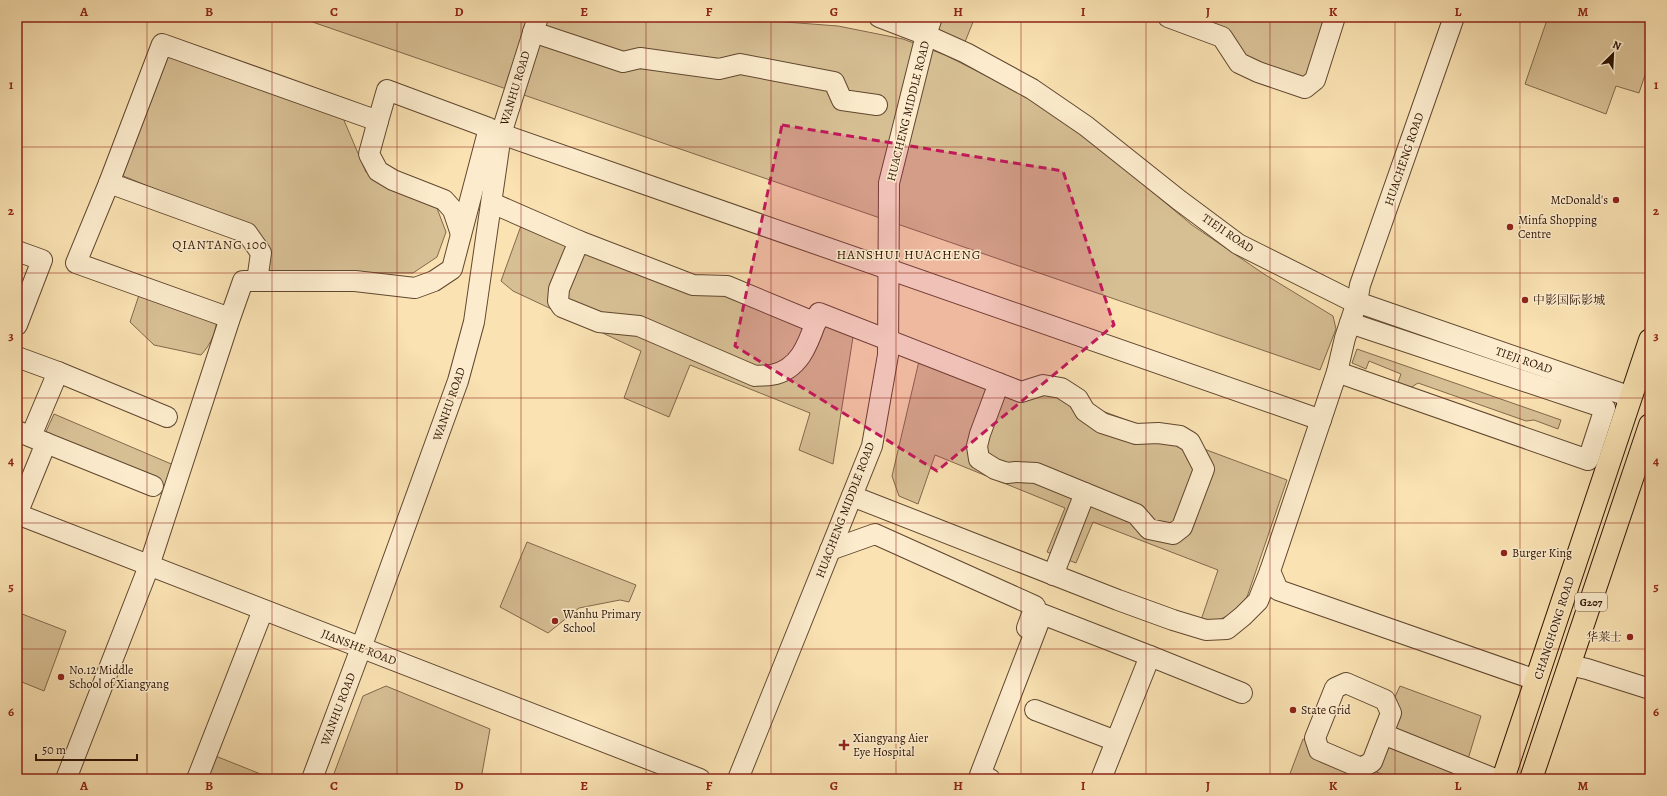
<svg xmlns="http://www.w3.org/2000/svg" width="1667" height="796" font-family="Alegreya,'Noto Serif SC',serif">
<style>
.green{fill:#d7bf94;stroke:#82694c}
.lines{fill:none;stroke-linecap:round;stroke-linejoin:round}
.minor-casing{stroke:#60472f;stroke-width:22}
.highway-casing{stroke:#2d1303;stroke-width:24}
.minor{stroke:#fceccd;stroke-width:20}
.highway{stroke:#fae2b2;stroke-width:22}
.marked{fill:#c2185b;fill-opacity:0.2;stroke:#c2185b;stroke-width:3;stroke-dasharray:8 5;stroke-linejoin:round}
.grid{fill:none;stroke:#8f2418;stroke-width:1;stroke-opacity:0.55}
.poi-dot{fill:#8f2418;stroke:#fceccd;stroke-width:1.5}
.labels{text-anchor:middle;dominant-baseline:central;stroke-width:3;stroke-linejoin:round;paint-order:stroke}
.shield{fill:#fceccd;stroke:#6b5440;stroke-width:1}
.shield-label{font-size:11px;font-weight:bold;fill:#2d1303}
.street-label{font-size:12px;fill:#2d1303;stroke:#fceccd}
.poi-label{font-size:12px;fill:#2d1303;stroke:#fceccd;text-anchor:start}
.neighbourhood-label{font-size:13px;letter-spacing:1px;fill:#2d1303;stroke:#fceccd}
.neatline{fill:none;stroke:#8f2418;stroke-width:1.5}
.grid-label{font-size:13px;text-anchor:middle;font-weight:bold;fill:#8f2418}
</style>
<rect width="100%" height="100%" fill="#fae2b2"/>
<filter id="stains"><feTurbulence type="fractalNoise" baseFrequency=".005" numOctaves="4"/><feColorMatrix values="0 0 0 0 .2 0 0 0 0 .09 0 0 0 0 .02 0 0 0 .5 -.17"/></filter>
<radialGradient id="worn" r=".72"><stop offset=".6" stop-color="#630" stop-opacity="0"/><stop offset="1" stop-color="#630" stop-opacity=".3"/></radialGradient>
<g class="green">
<path d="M298 17H720L838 26 903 39 945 55 1029 97 1090 140 1192 225 1264 274 1333 316 1336 329 1320 370Z"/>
<path d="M907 17H975L965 42Z"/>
<path d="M1168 17H1335L1315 80 1258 72 1222 37Z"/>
<path d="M1548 17H1650V60L1639 93 1616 86 1606 114 1525 84Z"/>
<path d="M168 53 343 118 366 172 435 203 446 232 437 257 413 273 264 272 253 229 121 175Z"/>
<path d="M522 223 693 279H722L853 337 833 464 799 450 810 413 690 365 669 417 624 398 641 351 513 291 501 281Z"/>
<path d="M139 295 217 314C217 330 212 343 201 355L154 345 130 322Z"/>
<path d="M923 344 1287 480 1247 597C1231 616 1225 620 1200 623L1218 570 1093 522 1076 563 1047 552 1065 508 935 455 918 504 899 496 892 476Z"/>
<path d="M1357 349 1561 420 1558 429 1534 420 1526 421 1418 383 1410 388 1398 382 1401 374 1369 361 1366 369 1352 363Z"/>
<path d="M54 414 176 466 168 488 44 436Z"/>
<path d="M527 542 636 585 629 602 620 600 579 608 548 633 500 607Z"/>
<path d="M17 612 66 631 44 691 17 680Z"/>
<path d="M386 686 490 729 481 779H332L363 696Z"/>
<path d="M1400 686 1481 716 1462 779H1397L1367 769 1364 779H1288L1303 739 1355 757 1368 755Z"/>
<path d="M208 753 273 779H197Z"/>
</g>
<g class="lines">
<defs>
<g id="minor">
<path d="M879 17 926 35 966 53 1032 89 1086 126 1179 200 1238 244 1348 299 1631 397"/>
<path d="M1168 17 1222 37 1239 63 1258 72 1305 88 1315 80 1335 17"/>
<path d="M1454 17 1360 285 1357 302 1345 338 1337 372 1270 571 1278 590 1536 680"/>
<path d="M533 32 623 62 640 58 719 69 740 64 834 82 842 100 877 105"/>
<path d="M378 121 369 154 378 171 393 180 444 200 453 210 461 234"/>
<path d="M501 134 1321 420"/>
<path d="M109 183 247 233 261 253 257 281"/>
<path d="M492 203 579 241"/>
<path d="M17 251 42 260 17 325"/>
<path d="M816 323 727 286 693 285 579 241 559 289 558 301 562 307 599 322 639 326 755 376C761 375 766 376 771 375 802 370 810 338 819 313L1021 392 1043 385 1061 388 1078 399 1085 411 1102 423 1136 434 1158 433 1180 436 1190 442 1204 469 1182 527 1173 534 1149 529 1136 514 1036 473 1016 472 1007 473 995 469 979 459 977 446 980 434 999 383"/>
<path d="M17 357 58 372 31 436"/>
<path d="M58 372 167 417"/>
<path d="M1337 372 1588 460 1605 408 1350 323"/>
<path d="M17 431 46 443 17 514"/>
<path d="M46 443 153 486"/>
<path d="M852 496 1118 600 1173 620 1206 630 1227 629 1243 616 1258 601 1270 571"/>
<path d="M17 514 700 779"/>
<path d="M830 550 875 534 1035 606 1027 628"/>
<path d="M1053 575 1085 493"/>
<path d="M1150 656 1242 693"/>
<path d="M1569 665 1587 669 1650 689"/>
<path d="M1346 683 1385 700 1391 713 1372 762 1361 768 1319 750 1315 738 1335 688Z"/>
<path d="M1035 710 1116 741"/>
<path d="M1383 734 1495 779"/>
<path d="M66 779 149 566 230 318 243 281H355L415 288 434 281 452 269 489 128 387 90 378 121 162 44 109 183 76 263 230 318"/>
<path d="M197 779 263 610"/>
<path d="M312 779 361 648 458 381 474 322 501 134 538 17"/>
<path d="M738 779 872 446 888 355 889 183 926 35 932 17"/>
<path d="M990 779 980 775 1042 614 1150 656 1101 779"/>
</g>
<g id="highway">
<path d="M1503 779 1650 340"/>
<path d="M1531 779 1650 425"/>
</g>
</defs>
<use href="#minor" class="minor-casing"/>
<use href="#highway" class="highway-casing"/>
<use href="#minor" class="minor"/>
<use href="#highway" class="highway"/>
</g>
<path class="marked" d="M782 125 1063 171 1114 325 937 471 735 346Z"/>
<path class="grid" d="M147 17V779M272 17V779M397 17V779M521 17V779M646 17V779M771 17V779M896 17V779M1021 17V779M1146 17V779M1270 17V779M1395 17V779M1520 17V779M17 147H1650M17 273H1650M17 398H1650M17 523H1650M17 649H1650"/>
<g class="poi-dot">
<circle cx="1616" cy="200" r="4"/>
<circle cx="1510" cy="227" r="4"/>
<circle cx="1525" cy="300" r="4"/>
<circle cx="1504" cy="553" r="4"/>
<circle cx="555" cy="621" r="4"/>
<circle cx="1630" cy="637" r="4"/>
<circle cx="61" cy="677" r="4"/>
<circle cx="1293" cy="710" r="4"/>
<path d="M842 739h4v4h4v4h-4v4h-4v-4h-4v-4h4z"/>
</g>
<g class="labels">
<rect class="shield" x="1575" y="593" width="32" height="18" rx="3"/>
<g class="shield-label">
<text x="1591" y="602">G207</text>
</g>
<g class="street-label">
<text transform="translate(515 88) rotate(-73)">WANHU ROAD</text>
<text transform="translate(908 111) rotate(-76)">HUACHENG MIDDLE ROAD</text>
<text transform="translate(1404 159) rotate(-71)">HUACHENG ROAD</text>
<text transform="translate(1228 233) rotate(34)">TIEJI ROAD</text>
<text transform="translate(1524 360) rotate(19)">TIEJI ROAD</text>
<text transform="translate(449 404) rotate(-71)">WANHU ROAD</text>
<text transform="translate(845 510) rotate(-69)">HUACHENG MIDDLE ROAD</text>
<text transform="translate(1554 628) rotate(-72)">CHANGHONG ROAD</text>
<text transform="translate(359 647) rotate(21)">JIANSHE ROAD</text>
<text transform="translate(338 709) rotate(-69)">WANHU ROAD</text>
</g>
<g class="poi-label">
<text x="1608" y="200" text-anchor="end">McDonald's</text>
<text x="1518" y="220">Minfa Shopping<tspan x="1518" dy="14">Centre</tspan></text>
<text x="1533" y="300">中影国际影城</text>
<text x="1512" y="553">Burger King</text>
<text x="563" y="614">Wanhu Primary<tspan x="563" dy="14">School</tspan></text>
<text x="1622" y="637" text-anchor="end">华莱士</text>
<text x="69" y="670">No.12 Middle<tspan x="69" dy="14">School of Xiangyang</tspan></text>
<text x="1301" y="710">State Grid</text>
<text x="853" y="738">Xiangyang Aier<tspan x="853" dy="14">Eye Hospital</tspan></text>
</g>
<g class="neighbourhood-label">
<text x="220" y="244">QIANTANG 100</text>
<text x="909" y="254">HANSHUI HUACHENG</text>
</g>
</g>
<rect width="1667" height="796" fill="none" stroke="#fae2b2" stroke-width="44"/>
<g transform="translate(1613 54) rotate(24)" stroke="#fceccd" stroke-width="3" paint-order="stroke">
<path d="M0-3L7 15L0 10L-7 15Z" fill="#2d1303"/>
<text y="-6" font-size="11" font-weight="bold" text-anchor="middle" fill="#2d1303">N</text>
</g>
<path d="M36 754v6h101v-6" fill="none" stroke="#2d1303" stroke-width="2"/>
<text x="42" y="754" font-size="12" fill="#2d1303" stroke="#fceccd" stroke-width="3" paint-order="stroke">50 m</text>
<rect x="22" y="22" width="1623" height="752" class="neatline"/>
<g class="grid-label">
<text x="84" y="16">A</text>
<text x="209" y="16">B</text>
<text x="334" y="16">C</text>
<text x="459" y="16">D</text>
<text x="584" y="16">E</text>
<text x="709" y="16">F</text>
<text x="834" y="16">G</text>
<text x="958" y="16">H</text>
<text x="1083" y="16">I</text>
<text x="1208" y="16">J</text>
<text x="1333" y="16">K</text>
<text x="1458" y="16">L</text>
<text x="1583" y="16">M</text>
<text x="11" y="89">1</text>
<text x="1656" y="89">1</text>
<text x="11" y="215">2</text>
<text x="1656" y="215">2</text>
<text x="11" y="340">3</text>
<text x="1656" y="340">3</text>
<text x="11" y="465">4</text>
<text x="1656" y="465">4</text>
<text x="11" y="591">5</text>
<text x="1656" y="591">5</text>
<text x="11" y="716">6</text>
<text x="1656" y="716">6</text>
<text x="84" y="790">A</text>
<text x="209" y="790">B</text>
<text x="334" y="790">C</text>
<text x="459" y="790">D</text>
<text x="584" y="790">E</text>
<text x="709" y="790">F</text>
<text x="834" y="790">G</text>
<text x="958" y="790">H</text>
<text x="1083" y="790">I</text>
<text x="1208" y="790">J</text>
<text x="1333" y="790">K</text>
<text x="1458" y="790">L</text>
<text x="1583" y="790">M</text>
</g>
<rect width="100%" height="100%" filter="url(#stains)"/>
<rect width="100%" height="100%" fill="url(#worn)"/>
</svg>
